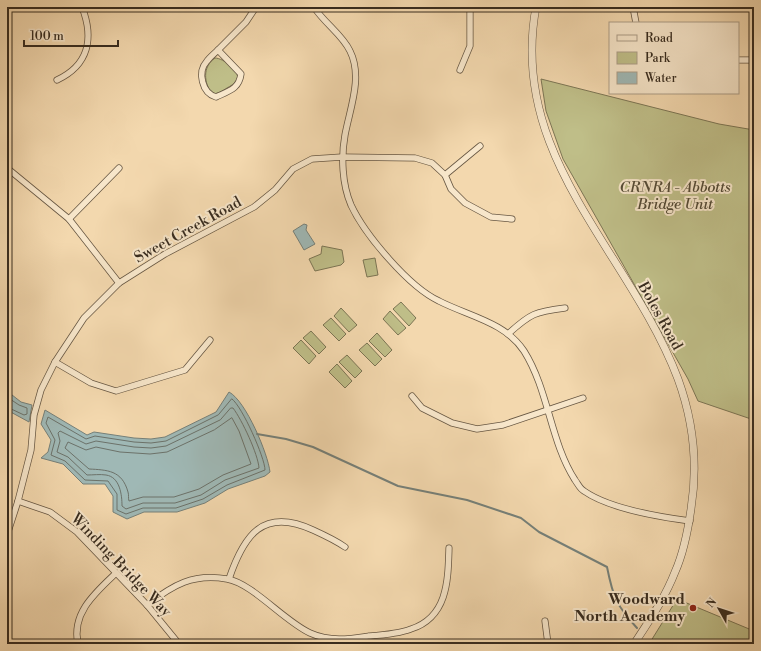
<svg xmlns="http://www.w3.org/2000/svg" width="761" height="651" font-family="'Libre Bodoni',serif">
<style>
.green{fill:#bfbe88;stroke:#7c7554}
.water{fill:#9fb8b5;stroke:#768079}
.lines{fill:none;stroke-linecap:round;stroke-linejoin:round}
.shore{stroke:#6c726a;stroke-width:1}
.stream{stroke:#768079;stroke-width:2}
.minor-casing{stroke:#675743;stroke-width:7}
.tertiary-casing{stroke:#675743;stroke-width:8}
.minor{stroke:#f7e6ca;stroke-width:5.5}
.tertiary{stroke:#f7e6ca;stroke-width:7}
.poi-dot{fill:#8f2418;stroke:#f7e6ca;stroke-width:1.5}
.labels{text-anchor:middle;dominant-baseline:central;stroke-width:4;stroke-linejoin:round;paint-order:stroke}
.park-label{font-size:15px;font-style:italic;fill:#534934;stroke:#f7e6ca}
.street-label{font-size:15px;fill:#382c1f;stroke:#f7e6ca}
.poi-label{font-size:15px;font-weight:bold;fill:#382c1f;stroke:#f7e6ca;text-anchor:end}
</style>
<rect width="100%" height="100%" fill="#f3d8ae"/>
<filter id="stains"><feTurbulence type="fractalNoise" baseFrequency=".005" numOctaves="4"/><feColorMatrix values="0 0 0 0 .2 0 0 0 0 .09 0 0 0 0 .02 0 0 0 .5 -.17"/></filter>
<radialGradient id="worn" r=".72"><stop offset=".6" stop-color="#630" stop-opacity="0"/><stop offset="1" stop-color="#630" stop-opacity=".3"/></radialGradient>
<g class="green">
<path d="M215 58C223 58 241 71 237 80 235 84 230 86 227 88 222 91 218 94 212 94 204 83 202 67 215 58Z"/>
<path d="M541 79 719 124 754 130V420L698 401 688 379 563 159 546 111Z"/>
<path d="M322 246 342 250 344 262 341 265 315 271 309 259 321 254Z"/>
<path d="M375 258 378 275 367 277 363 260Z"/>
<path d="M401 302 416 318 409 326 393 309Z"/>
<path d="M341 308 357 325 349 332 334 316Z"/>
<path d="M390 311 406 328 398 335 383 319Z"/>
<path d="M331 318 346 334 339 341 323 325Z"/>
<path d="M311 331 326 347 319 354 303 338Z"/>
<path d="M377 333 392 350 385 357 369 341Z"/>
<path d="M301 340 316 356 309 364 293 348Z"/>
<path d="M367 343 382 359 375 366 359 350Z"/>
<path d="M347 355 362 371 355 378 339 362Z"/>
<path d="M337 364 352 381 345 388 329 372Z"/>
<path d="M677 599 754 631V644H649Z"/>
</g>
<g class="water">
<path d="M304 224 307 225 306 230 315 244 304 250 293 231Z"/>
<path d="M7 391 21 402 32 405 29 422 7 410Z"/>
<path d="M229 392C246 401 268 454 270 472L265 476 228 489 205 503 177 512H144L127 519 113 512V496L105 484H83L63 464 41 458 48 452 51 440 41 424 45 410 87 435 94 432 134 438 151 439 165 437 216 412Z"/>
</g>
<g class="lines">
<g class="shore">
<path d="M7 397 19 405 27 408V414L24 415 7 407"/>
<path d="M232 399C242 406 265 458 265 470L227 485 203 499 176 508H143L126 514 117 510V494L108 481 85 480 65 461 51 455 55 440 46 423 48 417 86 439 95 436 134 442 151 443 166 441 218 415Z"/>
<path d="M231 408H233C242 420 258 454 259 468L225 480 201 495 175 503H143L126 509 122 506C122 495 120 477 106 475 100 474 93 475 87 475L68 457 57 452 60 441 58 433 60 431 86 444 96 441 134 447 151 448 166 446 220 420Z"/>
<path d="M232 418 239 431 251 464 223 475 199 489 174 497H143L129 501C128 498 129 495 128 492 122 470 107 470 89 469L65 448 68 442 86 450 96 447 120 452 150 454 167 452 214 430Z"/>
</g>
<g class="stream">
<path d="M257 434 286 439 313 447 398 486 467 500 521 518 539 532 607 567C613 597 616 605 637 628"/>
<path d="M647 640 651 644"/>
</g>
<defs>
<g id="minor">
<path d="M314 7C324 23 342 34 350 51 363 77 350 108 345 135 341 157 342 184 351 205 365 235 409 287 439 301 468 316 505 322 524 351 549 391 550 441 575 480 578 484 580 489 584 491 608 508 660 517 690 521"/>
<path d="M633 7 636 23"/>
<path d="M218 50 241 74C239 89 229 91 216 97 202 93 197 72 207 61 210 57 215 53 218 50Z"/>
<path d="M218 50 246 22 256 7"/>
<path d="M738 60H754"/>
<path d="M460 70 470 46V7"/>
<path d="M57 80C89 65 94 38 82 7"/>
<path d="M7 168 69 219 119 283"/>
<path d="M445 175 480 146"/>
<path d="M69 219 119 168"/>
<path d="M508 334C531 313 535 312 565 308"/>
<path d="M55 362 91 383 116 391 185 370 210 340"/>
<path d="M412 396 422 408 452 423 477 429 503 425 583 398"/>
<path d="M18 501 50 512 77 532 147 605 179 644"/>
<path d="M7 535 18 501 31 450 34 415 41 390 55 362 84 318 119 283 165 254 254 207 275 190 293 169 312 159 342 157 415 158 432 163 445 175 451 189 465 203 491 217 512 219"/>
<path d="M229 579C244 535 263 507 313 530 324 535 335 540 345 547"/>
<path d="M147 605C173 585 193 573 227 579 252 583 284 621 310 633 330 642 349 639 369 636 383 635 398 634 411 629 448 617 448 580 449 548"/>
<path d="M545 621 548 644"/>
<path d="M78 644C71 613 96 592 116 573"/>
</g>
<path id="tertiary" d="M536 7C508 158 630 252 678 379 693 420 698 465 691 509 688 530 684 552 675 572 665 598 649 621 634 644"/>
</defs>
<use href="#minor" class="minor-casing"/>
<use href="#tertiary" class="tertiary-casing"/>
<use href="#minor" class="minor"/>
<use href="#tertiary" class="tertiary"/>
</g>
<circle class="poi-dot" cx="693" cy="608" r="4"/>
<g class="labels">
<g class="park-label">
<text x="675" y="187">CRNRA - Abbotts<tspan x="675" dy="17">Bridge Unit</tspan></text>
</g>
<g class="street-label">
<text transform="translate(188 230) rotate(-29)">Sweet Creek Road</text>
<text transform="translate(660 316) rotate(61)">Boles Road</text>
<text transform="translate(121 565) rotate(46)">Winding Bridge Way</text>
</g>
<g class="poi-label">
<text x="685" y="599">Woodward<tspan x="685" dy="17">North Academy</tspan></text>
</g>
</g>
<rect width="761" height="651" fill="none" stroke="#f3d8ae" stroke-width="24"/>
<rect x="8" y="8" width="745" height="635" fill="none" stroke="#382c1f" stroke-width="2"/>
<rect x="12" y="12" width="737" height="627" fill="none" stroke="#382c1f"/>
<rect x="609" y="22" width="130" height="72" fill="#f7e6ca" stroke="#ab9c86"/>
<rect x="617" y="35" width="20" height="6" fill="#f7e6ca" stroke="#ab9c86"/>
<text x="645" y="42" font-size="12" fill="#382c1f">Road</text>
<rect x="617" y="52" width="20" height="12" fill="#bfbe88" stroke="#ab9c86"/>
<text x="645" y="62" font-size="12" fill="#382c1f">Park</text>
<rect x="617" y="72" width="20" height="12" fill="#9fb8b5" stroke="#ab9c86"/>
<text x="645" y="82" font-size="12" fill="#382c1f">Water</text>
<g transform="translate(719 609) rotate(309)" stroke="#f7e6ca" stroke-width="3" paint-order="stroke">
<path d="M0-3L7 15L0 10L-7 15Z" fill="#382c1f"/>
<text y="-6" font-size="11" font-weight="bold" text-anchor="middle" fill="#382c1f">N</text>
</g>
<path d="M24 40v6h94v-6" fill="none" stroke="#382c1f" stroke-width="2"/>
<text x="30" y="40" font-size="12" fill="#382c1f" stroke="#f7e6ca" stroke-width="3" paint-order="stroke">100 m</text>
<rect width="100%" height="100%" filter="url(#stains)"/>
<rect width="100%" height="100%" fill="url(#worn)"/>
</svg>
